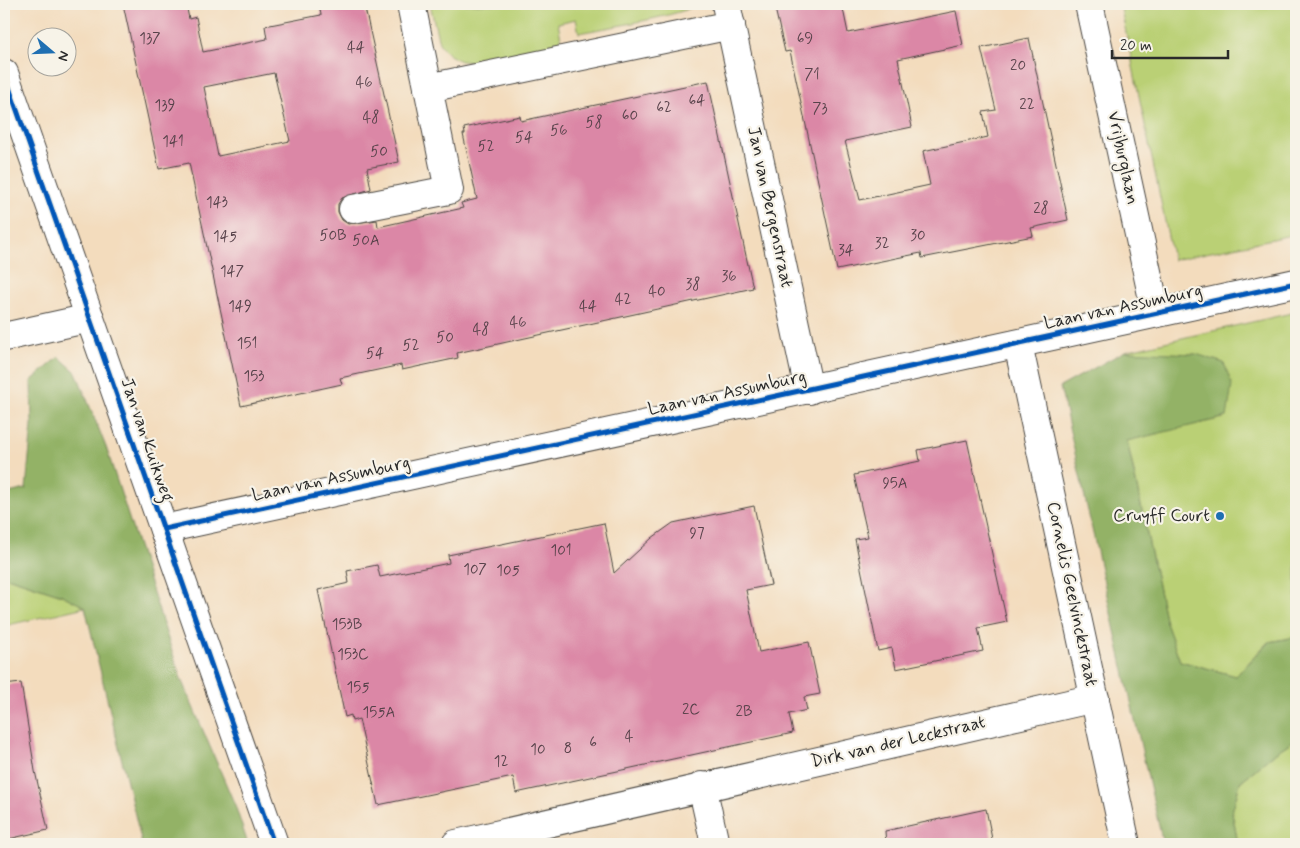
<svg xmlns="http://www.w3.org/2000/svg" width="1300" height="848" font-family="Mynerve,sans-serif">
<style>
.green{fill:#bad074;stroke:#727e50}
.forest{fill:#93b266;stroke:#5f6e48}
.building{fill:#db87a6;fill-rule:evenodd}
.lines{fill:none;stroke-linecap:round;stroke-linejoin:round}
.street-casing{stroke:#494641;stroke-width:30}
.secondary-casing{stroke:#494641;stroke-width:30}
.street{stroke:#fff;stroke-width:28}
.secondary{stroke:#fff;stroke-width:28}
.cycleway-casing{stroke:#f7f3e8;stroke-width:8}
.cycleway{stroke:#0057b8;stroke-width:5}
.poi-dot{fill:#1f6fb2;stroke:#f7f3e8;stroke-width:2}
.labels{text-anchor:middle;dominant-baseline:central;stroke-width:4.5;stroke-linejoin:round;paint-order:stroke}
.number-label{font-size:15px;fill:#57424a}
.street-label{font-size:18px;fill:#2b2b2b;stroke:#f7f3e8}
.poi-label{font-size:18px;fill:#2b2b2b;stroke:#f7f3e8;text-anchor:end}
</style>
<rect width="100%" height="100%" fill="#f7f3e8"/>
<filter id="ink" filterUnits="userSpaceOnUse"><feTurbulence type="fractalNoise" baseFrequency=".02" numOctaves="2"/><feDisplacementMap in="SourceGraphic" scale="10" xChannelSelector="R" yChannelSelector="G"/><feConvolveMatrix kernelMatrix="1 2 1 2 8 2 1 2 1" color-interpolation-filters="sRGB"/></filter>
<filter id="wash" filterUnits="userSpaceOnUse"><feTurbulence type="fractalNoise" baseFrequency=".0096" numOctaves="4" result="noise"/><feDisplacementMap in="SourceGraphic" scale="20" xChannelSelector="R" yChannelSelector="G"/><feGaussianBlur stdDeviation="1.12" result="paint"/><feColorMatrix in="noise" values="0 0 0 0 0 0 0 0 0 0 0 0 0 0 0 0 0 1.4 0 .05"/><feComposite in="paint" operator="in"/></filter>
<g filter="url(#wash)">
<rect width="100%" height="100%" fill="#f3dcbd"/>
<g class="green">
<path d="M430 4H697C687 15 599 29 579 33L576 19 558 23 562 44 479 62 460 61 448 54 439 43Z"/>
<path d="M1120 4H1296V234L1173 260Z"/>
<path d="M1296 312V637L1268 642 1236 676 1180 661 1166 623 1127 440 1227 417 1125 351Z"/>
<path d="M4 576 62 595 85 607 4 626Z"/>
<path d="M1296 739V844H1238L1232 812 1240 782 1276 752Z"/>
</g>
<g class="forest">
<path d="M1125 351 1196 354 1224 363 1232 385 1227 417 1127 441 1166 623 1180 661 1236 676 1269 642 1296 637V739L1276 752 1240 782 1232 812 1238 844H1163L1060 387Z"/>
<path d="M59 357 76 372 106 447 181 679 235 805 248 844H142L85 607 62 595 4 576V494L26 489 32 425 31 381Z"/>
</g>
<g id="blocks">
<g class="building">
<path d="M123 4H186L189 19 196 17 203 52 267 39 265 26 321 15 319 4H364L399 162 367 168 371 189 342 198 338 204V212L342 220 348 224 377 220 378 227 463 208 461 203 477 199 463 134H465L464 128 520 116 521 121 708 81 753 288 457 353 458 358 402 370 401 365 340 378 342 384 241 406 189 163 159 169ZM274 73 290 141 218 156 204 87Z"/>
<path d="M774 4H842L848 33 956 11 963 45 898 59 912 127 845 141 860 200 930 185 923 151 988 137 983 112 996 110 981 48 1029 38 1068 220 1031 228 1033 236 922 258 921 253 837 270 790 51 785 52Z"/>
<path d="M967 440 1007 622 978 628 983 651 896 669 892 648 878 651 855 539 868 537 854 475 920 461 918 450Z"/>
<path d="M754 506 771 585 746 590 759 652 809 642 820 694 804 697 807 710 789 714 793 733 516 793 513 777 378 805 359 719 352 721 351 715 345 717 318 590 349 583 347 571 377 565 380 577 449 563 448 555 604 523 614 573 652 538 673 523Z"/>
<path d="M21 683 35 771 48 830 4 840V685Z"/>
<path d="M986 809 993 844H886L885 831Z"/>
</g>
</g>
</g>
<g filter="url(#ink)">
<use href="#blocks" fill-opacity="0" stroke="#494641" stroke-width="1"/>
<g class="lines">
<defs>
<g id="street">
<path d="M726 4 809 390"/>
<path d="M1089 4 1156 313"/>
<path d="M428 88 731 25"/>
<path d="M353 209 449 190 411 4"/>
<path d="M4 337 90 318"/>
<path d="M1018 344 1126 844"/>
<path d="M702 786 715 844"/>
<path d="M456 844 1095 698"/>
</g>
<g id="secondary">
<path d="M4 73 274 844"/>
<path d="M164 529 1296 283"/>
</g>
</defs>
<use href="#street" class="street-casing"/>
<use href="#secondary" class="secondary-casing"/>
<use href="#street" class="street"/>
<use href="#secondary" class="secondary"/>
<defs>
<g id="cycleway">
<path d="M4 73 274 844"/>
<path d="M164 529 1296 283"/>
</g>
</defs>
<use href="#cycleway" class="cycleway-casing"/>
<use href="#cycleway" class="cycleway"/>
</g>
</g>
<circle class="poi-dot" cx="1220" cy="516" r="5"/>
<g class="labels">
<g class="number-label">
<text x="150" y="39">137</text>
<text x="805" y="39">69</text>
<text x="356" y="48">44</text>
<text x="1018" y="66">20</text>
<text x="812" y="75">71</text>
<text x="364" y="83">46</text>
<text x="697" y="101">64</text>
<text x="1027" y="105">22</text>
<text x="165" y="106">139</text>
<text x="664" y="108">62</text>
<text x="820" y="109">73</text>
<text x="630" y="116">60</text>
<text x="371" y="118">48</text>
<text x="594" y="123">58</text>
<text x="559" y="131">56</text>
<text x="524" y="138">54</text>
<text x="173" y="142">141</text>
<text x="486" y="147">52</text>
<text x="379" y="152">50</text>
<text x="217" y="203">143</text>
<text x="1041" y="209">28</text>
<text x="333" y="236">50B</text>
<text x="918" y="236">30</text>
<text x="225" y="237">145</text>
<text x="366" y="241">50A</text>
<text x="882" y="244">32</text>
<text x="846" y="251">34</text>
<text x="232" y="272">147</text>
<text x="729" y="277">36</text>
<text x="693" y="285">38</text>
<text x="657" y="292">40</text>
<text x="623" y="300">42</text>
<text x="240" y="307">149</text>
<text x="588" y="307">44</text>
<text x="518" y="323">46</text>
<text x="481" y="330">48</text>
<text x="445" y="338">50</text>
<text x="247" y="344">151</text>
<text x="411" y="346">52</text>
<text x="375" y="354">54</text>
<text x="254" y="377">153</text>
<text x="895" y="484">95A</text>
<text x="697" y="534">97</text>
<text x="561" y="551">101</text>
<text x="475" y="570">107</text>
<text x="508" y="571">105</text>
<text x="347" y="625">153B</text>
<text x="353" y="655">153C</text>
<text x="358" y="688">155</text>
<text x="691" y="710">2C</text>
<text x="744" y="712">2B</text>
<text x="379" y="713">155A</text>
<text x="629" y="737">4</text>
<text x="593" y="743">6</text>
<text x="568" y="749">8</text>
<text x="538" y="750">10</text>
<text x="501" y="762">12</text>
</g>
<g class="street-label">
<text transform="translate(1123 158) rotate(78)">Vrijburglaan</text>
<text transform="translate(770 207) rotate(78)">Jan van Bergenstraat</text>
<text transform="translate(1123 307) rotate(-12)">Laan van Assumburg</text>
<text transform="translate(727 393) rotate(-12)">Laan van Assumburg</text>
<text transform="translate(147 440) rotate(71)">Jan van Kuikweg</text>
<text transform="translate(331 479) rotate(-12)">Laan van Assumburg</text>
<text transform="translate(1072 594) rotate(78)">Cornelis Geelvinckstraat</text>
<text transform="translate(898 742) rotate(-13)">Dirk van der Leckstraat</text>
</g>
<g class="poi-label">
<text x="1210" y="516">Cruyff Court</text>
</g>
</g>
<rect width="1300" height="848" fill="none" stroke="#f7f3e8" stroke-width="20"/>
<g transform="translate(52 52) rotate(109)"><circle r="24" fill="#f7f3e8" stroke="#a5a39c"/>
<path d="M0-4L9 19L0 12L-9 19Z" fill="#1f6fb2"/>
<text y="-8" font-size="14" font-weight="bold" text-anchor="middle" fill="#2b2b2b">N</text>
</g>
<path d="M1112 50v8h116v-8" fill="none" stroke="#2b2b2b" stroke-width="2.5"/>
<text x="1120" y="50" font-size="15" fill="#2b2b2b" stroke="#f7f3e8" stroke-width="4" paint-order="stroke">20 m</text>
</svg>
